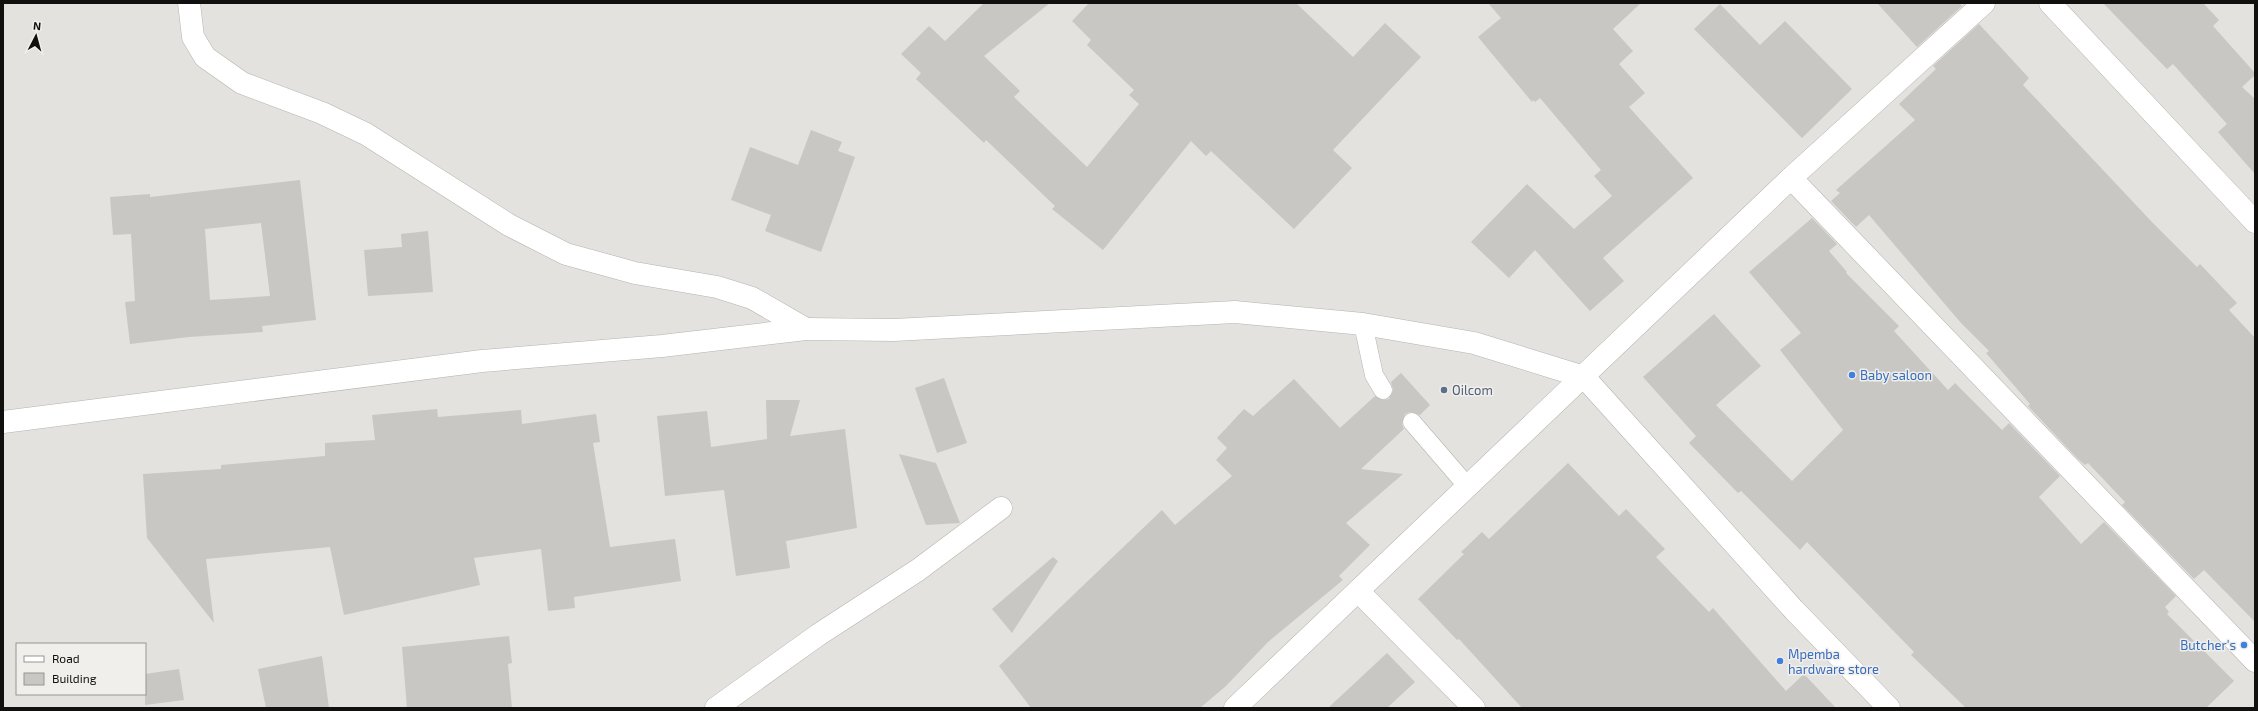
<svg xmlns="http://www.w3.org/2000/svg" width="2258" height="711" font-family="'Exo 2',sans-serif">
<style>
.building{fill:#c8c7c3;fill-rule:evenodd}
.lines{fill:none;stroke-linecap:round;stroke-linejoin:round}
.lane-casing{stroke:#b5b3af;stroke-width:19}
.street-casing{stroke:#b5b3af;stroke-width:23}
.lane{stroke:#fff;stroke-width:18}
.street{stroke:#fff;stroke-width:22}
.shop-dot{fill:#3f7fe0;stroke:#f1efeb;stroke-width:1.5}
.service-dot{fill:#5c6f8a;stroke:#f1efeb;stroke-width:1.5}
.labels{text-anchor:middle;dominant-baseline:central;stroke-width:3;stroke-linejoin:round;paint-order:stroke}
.shop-label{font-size:13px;fill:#366cbe;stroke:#f1efeb;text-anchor:start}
.service-label{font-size:13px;fill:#4e5e75;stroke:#f1efeb;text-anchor:start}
</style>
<rect width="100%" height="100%" fill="#e3e2de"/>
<g class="building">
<path d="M984 3H1050L984 56 1020 91 1014 97 1087 167 1139 104 1129 95 1134 90 1087 45 1091 40 1072 21 1089 3H1296L1353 57 1385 23 1421 57 1333 150 1352 168 1294 229 1211 151 1206 156 1191 141 1103 250 1052 209 1055 206 986 140 984 143 916 79 921 73 901 54 929 26 945 41Z"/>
<path d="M1488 3H1641L1613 29 1633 51 1619 64 1645 93 1629 107 1693 178 1603 258 1624 281 1590 311 1535 250 1509 278 1471 242 1527 184 1574 229 1612 196 1594 176 1601 170 1540 98 1535 102 1533 100 1532 102 1478 37 1501 18Z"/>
<path d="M1877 3H1959L1962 6 1917 47Z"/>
<path d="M2103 3H2203L2219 20 2213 26 2255 73V75L2242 87 2255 99V174L2218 132 2227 124 2173 64 2167 69Z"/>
<path d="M1720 4 1760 45 1785 21 1852 89 1802 138 1694 29Z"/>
<path d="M1979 24 2029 78 2023 85 2150 220 2197 267 2200 264 2237 303 2229 310 2255 338V622L2204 570 2194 579 2122 505 2125 502 2088 463 2085 465 2077 458 2028 406 2030 404 1986 353 1989 351 1961 323 1869 215 1856 227 1831 201 1840 193 1836 190 1915 120 1899 104 1936 69 1933 66Z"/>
<path d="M811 130 842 142 838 151 855 157 821 252 765 231 771 215 731 200 750 147 798 165Z"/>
<path d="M300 180 316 320 262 326 263 332 189 337 130 344 125 302 135 301 131 234 113 235 110 197 150 194V197ZM261 223 270 296 210 300 205 229Z"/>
<path d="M1812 218 1837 244 1829 251 1847 272 1846 273 1899 326 1894 331 1948 390 1955 383 2002 430 2009 423 2060 476 2039 497 2081 544 2104 522 2176 596 2165 607 2169 612 2167 614 2234 681 2206 708H1966L1911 655 1914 652 1807 542 1800 550 1741 491 1738 493 1689 443 1696 436 1643 377 1714 314 1761 366 1716 405 1792 481 1843 430 1780 350 1801 333 1749 272Z"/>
<path d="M428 231 433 292 368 296 364 250 402 247 401 234Z"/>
<path d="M1401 373 1430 405 1420 415 1410 412 1405 414 1402 424 1404 429 1361 469 1403 474 1346 523 1370 545 1339 576 1343 580 1268 642 1226 686 1200 708H1031L999 666 1162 510 1175 525 1232 476 1216 460 1227 448 1217 438 1244 409 1253 416 1294 379 1340 428 1375 396 1383 400 1389 399 1393 390 1391 382Z"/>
<path d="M944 378 967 443 937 453 915 388Z"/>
<path d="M766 400H800L790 436 845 429 857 528 786 541 790 568 736 576 724 490 665 496 657 416 707 411 711 447 767 439Z"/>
<path d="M437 409 438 417 521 410 522 424 596 414 600 442 593 443 610 547 675 539 681 581 574 597 575 608 548 611 541 549 474 558 480 585 344 615 330 547 206 559 214 623 147 538 143 474 221 469V465L325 456V443L375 440 372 415Z"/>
<path d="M899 454 936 463 960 523 926 525Z"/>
<path d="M1568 463 1619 516 1626 509 1665 549 1656 557 1709 612 1713 608 1786 691 1804 674 1836 708H1522L1459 639 1457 640 1418 599 1464 554 1461 552 1482 532 1489 539Z"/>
<path d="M1053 557 1058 561 1012 633 992 609Z"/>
<path d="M509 636 512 663 508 664 512 708H407L402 647Z"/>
<path d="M1387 653 1415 682 1387 708H1328Z"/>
<path d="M322 656 329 708H266L258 669Z"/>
<path d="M179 669 184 700 145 705V674Z"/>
</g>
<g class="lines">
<defs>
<g id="lane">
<path d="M1363 324 1374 375 1383 390"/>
<path d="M1412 422 1468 487"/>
</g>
<g id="street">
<path d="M189 3 193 37 205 57 242 83 322 113 366 134 509 225 566 254 635 273 717 287 752 298 806 329"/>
<path d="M2050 3 2255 222"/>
<path d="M1791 178 2255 661"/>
<path d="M3 422 482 361 662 346 806 329 894 330 1235 312 1363 324 1474 343 1584 377 1794 610 1889 708"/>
<path d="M1358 591 1474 708"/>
<path d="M716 708 818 635 918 570 1001 508"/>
<path d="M1235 708 1791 178 1984 3"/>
</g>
</defs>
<use href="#lane" class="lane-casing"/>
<use href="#street" class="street-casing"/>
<use href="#lane" class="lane"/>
<use href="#street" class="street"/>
</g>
<g class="shop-dot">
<circle cx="1852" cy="375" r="4"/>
<circle cx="2244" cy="645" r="4"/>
<circle cx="1780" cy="661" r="4"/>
</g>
<circle class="service-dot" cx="1444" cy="390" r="4"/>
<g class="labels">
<g class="shop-label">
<text x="1860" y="375">Baby saloon</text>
<text x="2236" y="645" text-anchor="end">Butcher's</text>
<text x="1788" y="654">Mpemba<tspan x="1788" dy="15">hardware store</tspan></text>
</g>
<g class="service-label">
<text x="1452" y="390">Oilcom</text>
</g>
</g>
<rect width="2258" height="711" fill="none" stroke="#11100f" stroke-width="8"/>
<rect x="16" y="643" width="130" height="52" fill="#f1efeb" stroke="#979693"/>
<rect x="24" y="656" width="20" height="6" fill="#ffffff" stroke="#979693"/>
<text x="52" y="663" font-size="12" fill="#11100f">Road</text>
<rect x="24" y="673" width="20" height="12" fill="#c8c7c3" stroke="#979693"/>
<text x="52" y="683" font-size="12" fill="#11100f">Building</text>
<g transform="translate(36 36) rotate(6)" stroke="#f1efeb" stroke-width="3" paint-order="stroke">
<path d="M0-3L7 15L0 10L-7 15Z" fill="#11100f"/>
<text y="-6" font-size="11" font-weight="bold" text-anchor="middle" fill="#11100f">N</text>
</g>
</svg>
